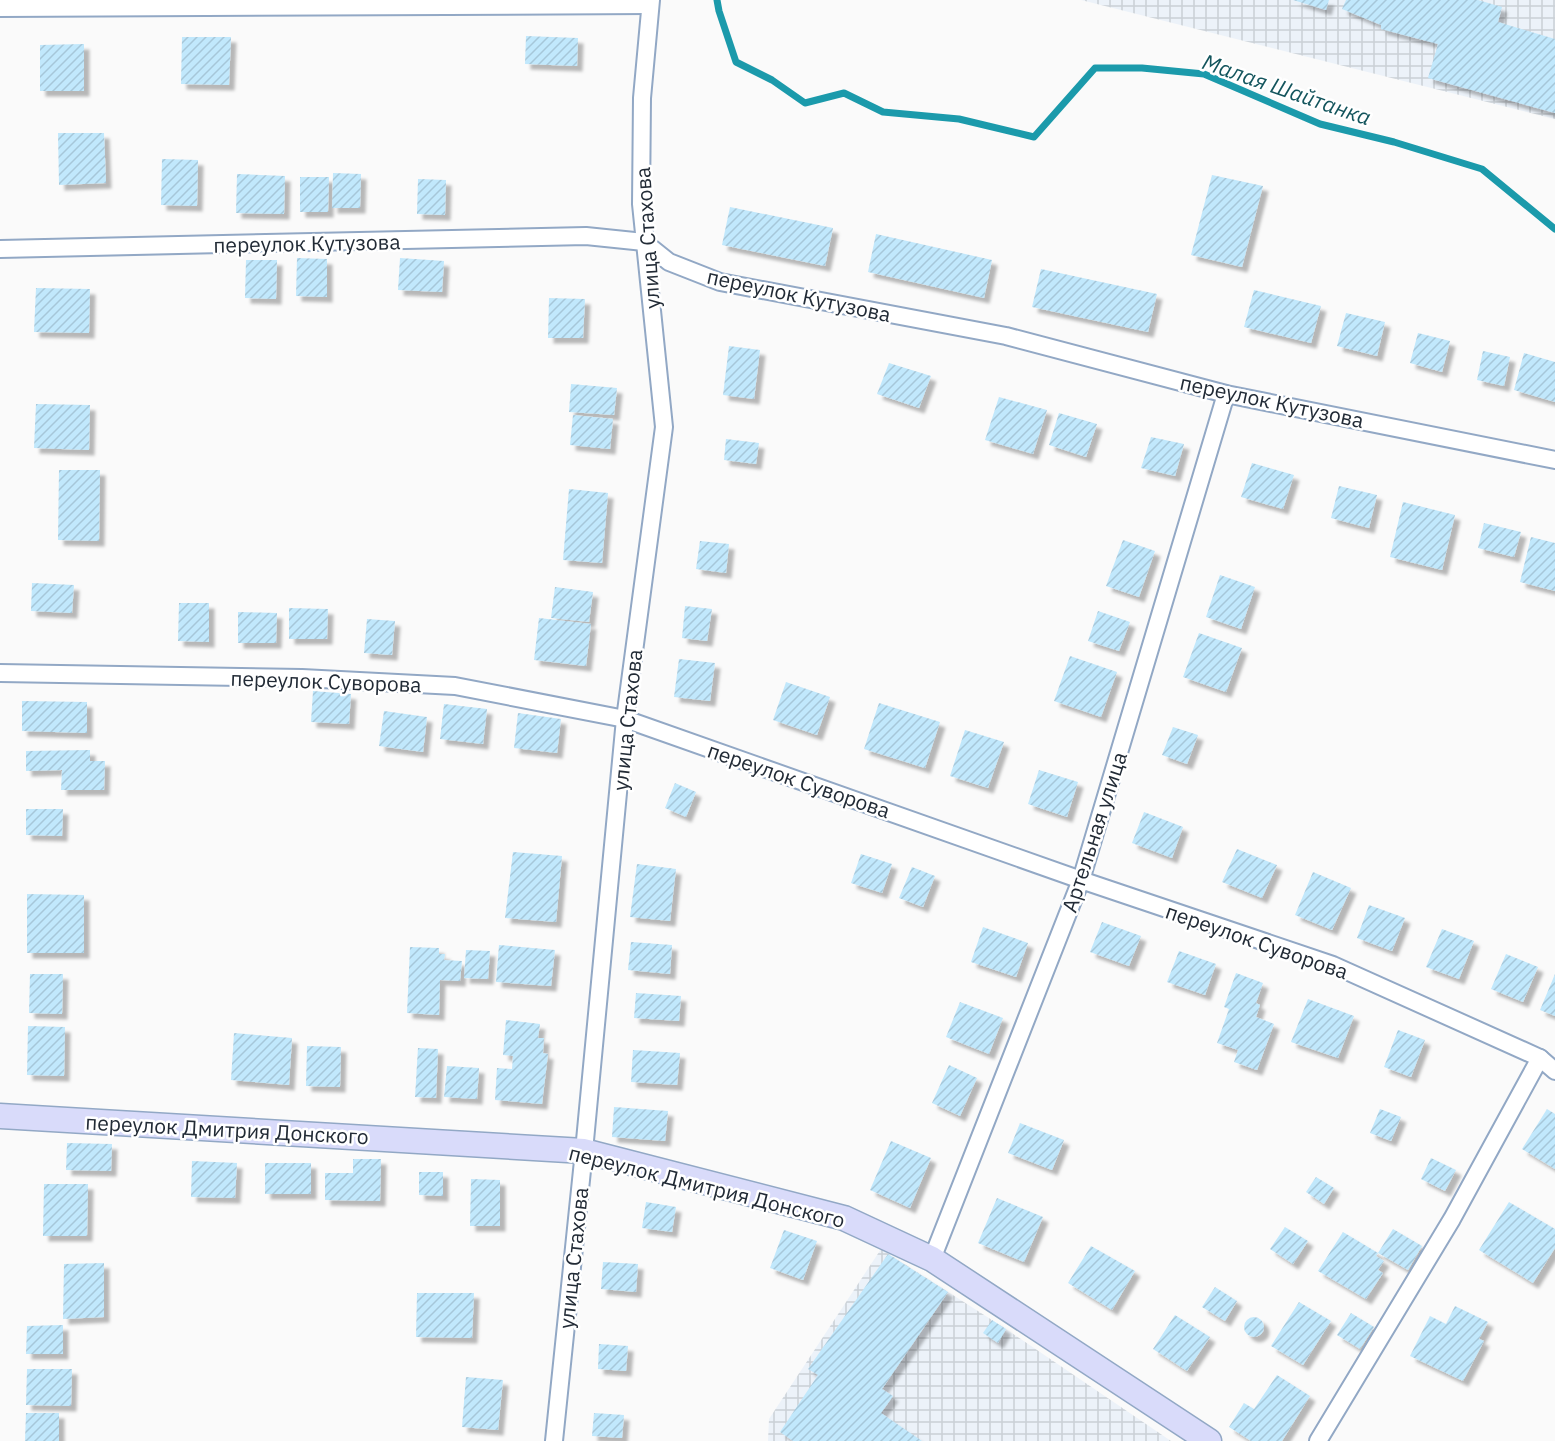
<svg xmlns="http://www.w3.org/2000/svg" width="1555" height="1441" font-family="'IBM Plex Sans',sans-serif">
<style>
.industrial{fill:url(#industrial-grid)}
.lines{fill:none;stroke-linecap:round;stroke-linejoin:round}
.stream{stroke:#1b9aab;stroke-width:7}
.building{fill:url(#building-hatch);filter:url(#shadow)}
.street-casing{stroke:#92a8c5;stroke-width:20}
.secondary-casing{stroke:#92a8c5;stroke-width:27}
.street{stroke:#fff;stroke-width:16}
.secondary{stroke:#d9dbfa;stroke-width:24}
.labels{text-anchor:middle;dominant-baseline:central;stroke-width:5;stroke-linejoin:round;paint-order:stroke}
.street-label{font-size:21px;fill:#222b36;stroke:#fff}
.water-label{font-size:22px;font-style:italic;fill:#14555d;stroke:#fff}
</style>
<defs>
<pattern id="industrial-grid" width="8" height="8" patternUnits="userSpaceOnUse" patternTransform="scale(1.5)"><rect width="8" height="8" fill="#ecf2f9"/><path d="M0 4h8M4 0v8" fill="none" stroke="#cad0d6"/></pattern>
<pattern id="building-hatch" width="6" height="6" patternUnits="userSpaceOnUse" patternTransform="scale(1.5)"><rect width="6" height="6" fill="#c1e8fc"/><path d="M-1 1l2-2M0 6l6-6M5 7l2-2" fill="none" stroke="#a6c7d9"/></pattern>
<filter id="shadow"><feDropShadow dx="5.5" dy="5.5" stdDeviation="1.5" flood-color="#0004"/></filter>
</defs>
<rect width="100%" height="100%" fill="#fafafa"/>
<g class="industrial">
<path d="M1081 0H1555V119Z"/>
<path d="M881 1249 1006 1329 1171 1441H768L769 1419Z"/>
</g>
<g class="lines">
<path class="stream" d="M717 0 719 11 736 62 772 80 805 103 844 93 883 112 959 119 1034 137 1095 68H1142L1204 74 1320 124 1394 142 1482 169 1555 229"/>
</g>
<g class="building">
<path d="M1293 0H1329L1326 10Z"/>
<path d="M1346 0H1478L1502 7 1498 22 1555 39V113L1428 78 1438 44 1381 29V25L1342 9Z"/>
<path d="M526 36 578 38 577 66 525 64Z"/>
<path d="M182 37H231L229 85 181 84Z"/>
<path d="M84 44V91H40V45Z"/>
<path d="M58 133H104L106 183 59 185Z"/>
<path d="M162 159 198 160 197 206 161 205Z"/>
<path d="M333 173 361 174 360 208H332Z"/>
<path d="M237 174 285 176 284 214 236 213Z"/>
<path d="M1212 175 1263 186 1242 267 1191 255Z"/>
<path d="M300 177H329L328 212H300Z"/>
<path d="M418 179 446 180 445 215 417 214Z"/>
<path d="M730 207 833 228 825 266 722 245Z"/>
<path d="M876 234 992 260 984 298 868 272Z"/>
<path d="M297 258 327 259V297L296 296Z"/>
<path d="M400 258 444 261 442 292 398 290Z"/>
<path d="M246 260H277L276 299 245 298Z"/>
<path d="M1041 269 1157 294 1148 332 1032 307Z"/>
<path d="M36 288 90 289 89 333 34 332Z"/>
<path d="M1254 290 1321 306 1311 343 1244 327Z"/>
<path d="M549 298 585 299 583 338H548Z"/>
<path d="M1346 313 1385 322 1377 356 1337 346Z"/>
<path d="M1418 333 1450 341 1442 372 1410 363Z"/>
<path d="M729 346 760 350 754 399 723 395Z"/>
<path d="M1483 351 1510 357 1504 386 1477 380Z"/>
<path d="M1524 353 1555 362V402L1514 390Z"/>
<path d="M889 363 931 376 919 408 877 394Z"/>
<path d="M571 384 617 388 614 415 569 412Z"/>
<path d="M999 397 1047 410 1033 454 985 440Z"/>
<path d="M36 404 90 405 89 450 34 448Z"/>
<path d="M1059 413 1097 424 1086 457 1049 445Z"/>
<path d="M573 415 613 419 610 449 570 445Z"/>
<path d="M1151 437 1184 444 1175 476 1141 468Z"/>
<path d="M726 439 759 443 756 464 724 460Z"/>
<path d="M1252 463 1294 475 1283 509 1241 497Z"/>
<path d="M59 470H100L99 541 58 540Z"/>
<path d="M1339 486 1377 495 1369 528 1331 518Z"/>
<path d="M569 489 608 493 602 563 563 560Z"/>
<path d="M1403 502 1455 515 1442 570 1390 557Z"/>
<path d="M1484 523 1521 532 1514 557 1478 548Z"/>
<path d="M1531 537 1555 543V591L1520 582Z"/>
<path d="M1123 540 1155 551 1139 597 1106 586Z"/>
<path d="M700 541 729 544 726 573 696 569Z"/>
<path d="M1220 575 1255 587 1241 629 1206 617Z"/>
<path d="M32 583 74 585 72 613 31 611Z"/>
<path d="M555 587 593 592 589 622 551 618Z"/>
<path d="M179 603H209V642L178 641Z"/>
<path d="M685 606 712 609 707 641 682 638Z"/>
<path d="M289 608 328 609 327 639H289Z"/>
<path d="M1098 611 1130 622 1119 651 1088 641Z"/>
<path d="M238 612 277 613 276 643H238Z"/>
<path d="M539 618 591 624 586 666 534 660Z"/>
<path d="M367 619 395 621 392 655 364 653Z"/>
<path d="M1199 633 1242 648 1226 692 1183 677Z"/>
<path d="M1070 656 1117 672 1101 717 1054 701Z"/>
<path d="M679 659 715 663 710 701 674 697Z"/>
<path d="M786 682 830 697 817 735 773 720Z"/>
<path d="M313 691 351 694 349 724 311 722Z"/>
<path d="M22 701 87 702V733L22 731Z"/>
<path d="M879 703 940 722 925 768 864 749Z"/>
<path d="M444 704 487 709 483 744 440 739Z"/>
<path d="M384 711 427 717 423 752 379 746Z"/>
<path d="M518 713 561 719 557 753 514 748Z"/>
<path d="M1173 727 1198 735 1187 764 1162 755Z"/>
<path d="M965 730 1004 742 988 788 950 776Z"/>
<path d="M90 750V761H105L104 790H61L62 770 26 771V751Z"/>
<path d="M1039 770 1078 782 1067 817 1028 804Z"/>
<path d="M675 783 696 792 686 817 665 808Z"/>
<path d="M26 809H63L62 836 26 835Z"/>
<path d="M1144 812 1183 827 1172 858 1132 843Z"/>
<path d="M1237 849 1277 865 1262 898 1222 882Z"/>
<path d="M513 852 562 856 556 922 505 918Z"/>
<path d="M861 854 892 864 882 893 851 883Z"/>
<path d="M637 864 676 869 670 921 630 917Z"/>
<path d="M912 867 935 876 923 907 899 898Z"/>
<path d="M1313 872 1351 888 1332 930 1295 915Z"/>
<path d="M27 894 84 895V953H27Z"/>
<path d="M1369 905 1405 918 1392 951 1357 938Z"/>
<path d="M1102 922 1141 936 1129 966 1090 952Z"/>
<path d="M983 927 1028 943 1016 977 971 962Z"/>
<path d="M1442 929 1474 941 1459 979 1426 967Z"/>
<path d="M631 942 672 945 670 974 628 970Z"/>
<path d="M499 945 555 950 551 986 496 982Z"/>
<path d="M410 947 439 948V954H445L444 960 462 961 460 981 440 980 439 1015 407 1013Z"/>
<path d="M466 950 490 951 488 979 464 978Z"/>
<path d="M1179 951 1216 964 1205 995 1167 982Z"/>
<path d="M1506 954 1538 967 1523 1002 1491 989Z"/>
<path d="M1236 973 1263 983 1256 1003 1260 1005 1256 1017 1274 1024 1257 1070 1234 1062 1238 1050 1217 1043 1229 1009 1224 1007Z"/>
<path d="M30 974H63L62 1014 29 1013Z"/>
<path d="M1555 974V1016L1540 1010Z"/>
<path d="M636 993 681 996 679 1021 634 1018Z"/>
<path d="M1308 999 1354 1016 1338 1058 1291 1042Z"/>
<path d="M960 1002 1003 1018 989 1054 946 1037Z"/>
<path d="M506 1020 540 1024 538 1038H544L543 1053 548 1054 542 1104 495 1100 497 1068 512 1069 513 1056 503 1055Z"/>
<path d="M28 1026 65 1027 64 1076 27 1075Z"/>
<path d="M1398 1030 1425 1040 1411 1077 1384 1067Z"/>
<path d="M234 1033 292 1038 289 1085 231 1080Z"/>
<path d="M307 1046 341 1047 340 1087 306 1086Z"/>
<path d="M418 1048 438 1049 436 1098 415 1097Z"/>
<path d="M633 1050 680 1053 677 1085 631 1082Z"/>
<path d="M949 1065 977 1078 960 1116 932 1103Z"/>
<path d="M447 1066 479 1068 477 1099 444 1097Z"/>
<path d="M614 1107 668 1111 665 1141 612 1137Z"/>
<path d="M1380 1109 1401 1117 1391 1141 1370 1133Z"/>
<path d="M1547 1109 1555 1114V1169L1522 1149Z"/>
<path d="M1020 1123 1064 1140 1052 1170 1008 1153Z"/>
<path d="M891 1141 931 1158 910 1208 870 1190Z"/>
<path d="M67 1143 112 1144 111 1171 66 1170Z"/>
<path d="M1431 1158 1456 1170 1445 1191 1421 1179Z"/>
<path d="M353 1159H381L380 1201 325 1200V1173H353Z"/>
<path d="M192 1161 237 1163 235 1198 191 1197Z"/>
<rect x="265" y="1163" width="46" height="31"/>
<path d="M419 1172H443V1196L419 1195Z"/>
<path d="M1316 1177 1334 1188 1324 1204 1306 1192Z"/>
<path d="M471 1179 500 1180V1226H470Z"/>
<path d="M44 1184H88L87 1236H43Z"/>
<path d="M997 1198 1043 1217 1024 1262 978 1243Z"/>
<path d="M646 1202 676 1207 672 1232 642 1228Z"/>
<path d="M1509 1202 1555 1229V1248L1533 1283 1479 1250Z"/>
<path d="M1285 1227 1308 1241 1293 1264 1270 1249Z"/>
<path d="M1393 1229 1422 1246 1408 1270 1378 1253Z"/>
<path d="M784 1230 817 1241 803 1280 770 1268Z"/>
<path d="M1343 1232 1378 1253 1376 1256 1384 1261 1378 1270 1383 1273 1366 1299 1318 1271Z"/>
<path d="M1091 1246 1135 1271 1112 1310 1068 1283Z"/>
<path d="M888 1254 948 1292 882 1389 893 1396 881 1413 922 1441H793L780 1432 818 1375 808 1369Z"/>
<path d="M603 1262 638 1264 636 1292 601 1289Z"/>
<path d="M104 1263V1317L63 1319 64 1264Z"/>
<path d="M1215 1287 1237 1301 1225 1321 1202 1307Z"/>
<path d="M417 1293H474L472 1338 416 1337Z"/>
<path d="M1299 1302 1331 1321 1303 1365 1271 1346Z"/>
<path d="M1455 1306 1488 1322 1479 1339 1484 1341 1463 1381 1410 1356 1430 1316 1446 1324Z"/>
<path d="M1351 1313 1374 1327 1360 1349 1337 1335Z"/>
<path d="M1175 1315 1210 1337 1187 1371 1153 1349Z"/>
<circle cx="1254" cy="1327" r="10"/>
<path d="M992 1320 1006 1329 998 1343 983 1333Z"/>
<path d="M63 1325V1354H26L27 1326Z"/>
<path d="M599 1344 628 1346 626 1371 598 1369Z"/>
<path d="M27 1369H72L71 1406 26 1405Z"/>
<path d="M1277 1375 1310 1396 1282 1441H1251L1229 1427 1244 1403 1254 1409Z"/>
<path d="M466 1377 503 1380 498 1430 462 1427Z"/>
<path d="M26 1413H59V1441H25Z"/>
<path d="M594 1413 624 1415 622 1438 592 1436Z"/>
</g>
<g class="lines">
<defs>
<g id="street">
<path d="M0 8 650 5"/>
<path d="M0 249 586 236 644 242 669 262 720 282 1006 336 1226 394 1555 460"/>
<path d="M0 673 302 678 455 686 625 719 1081 880 1333 965 1540 1058 1555 1071"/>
<path d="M932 1259 1081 880 1226 394"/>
<path d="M554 1441 584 1151 625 719 664 427 641 204 642 98 651 0"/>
<path d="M1318 1441 1452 1219 1540 1058"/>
</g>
<path id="secondary" d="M0 1116 584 1151 844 1218 932 1259 1209 1441"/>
</defs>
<use href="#street" class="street-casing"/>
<use href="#secondary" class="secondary-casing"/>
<use href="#street" class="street"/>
<use href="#secondary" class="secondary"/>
</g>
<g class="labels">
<g class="street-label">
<text transform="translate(647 238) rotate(-94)">улица Стахова</text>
<text transform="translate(307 243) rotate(-1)">переулок Кутузова</text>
<text transform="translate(799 295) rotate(12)">переулок Кутузова</text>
<text transform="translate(1272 401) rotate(12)">переулок Кутузова</text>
<text transform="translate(326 681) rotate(2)">переулок Суворова</text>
<text transform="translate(627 720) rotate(-84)">улица Стахова</text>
<text transform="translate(799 780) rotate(19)">переулок Суворова</text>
<text transform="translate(1094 832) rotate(-72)">Артельная улица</text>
<text transform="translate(1257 941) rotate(19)">переулок Суворова</text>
<text transform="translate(227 1129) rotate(3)">переулок Дмитрия Донского</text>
<text transform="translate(707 1186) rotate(14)">переулок Дмитрия Донского</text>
<text transform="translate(573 1258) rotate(-84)">улица Стахова</text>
</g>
<g class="water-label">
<text transform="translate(1287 89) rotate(19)">Малая Шайтанка</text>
</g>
</g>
</svg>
